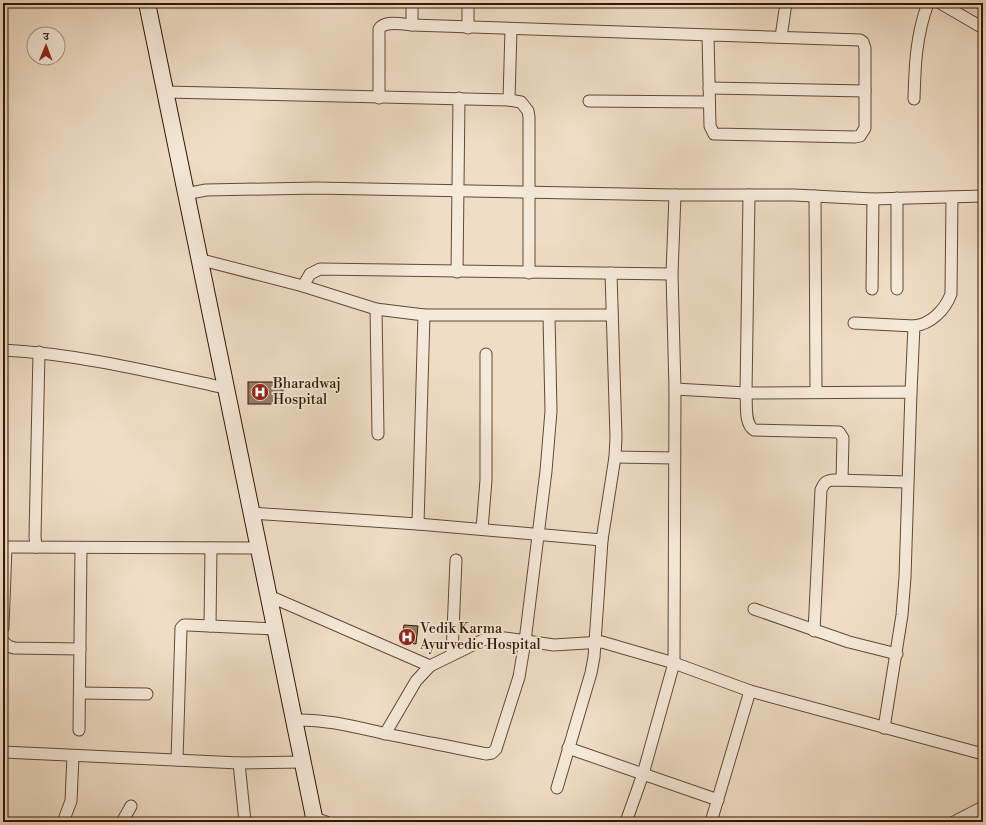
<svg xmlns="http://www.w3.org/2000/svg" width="986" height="825" font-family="'Libre Bodoni','Noto Serif Devanagari',serif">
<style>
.building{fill:#967d68;stroke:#351603}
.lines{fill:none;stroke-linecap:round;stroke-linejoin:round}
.street-casing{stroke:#644834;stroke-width:13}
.secondary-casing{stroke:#351603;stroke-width:18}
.street{stroke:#f5e9d9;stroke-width:11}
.secondary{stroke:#f5e9d9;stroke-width:16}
.labels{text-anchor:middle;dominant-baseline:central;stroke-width:3.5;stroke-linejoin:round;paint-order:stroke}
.poi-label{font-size:14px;fill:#351603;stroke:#f5e9d9;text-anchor:start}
</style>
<rect width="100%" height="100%" fill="#efddc5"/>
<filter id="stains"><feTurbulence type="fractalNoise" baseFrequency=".005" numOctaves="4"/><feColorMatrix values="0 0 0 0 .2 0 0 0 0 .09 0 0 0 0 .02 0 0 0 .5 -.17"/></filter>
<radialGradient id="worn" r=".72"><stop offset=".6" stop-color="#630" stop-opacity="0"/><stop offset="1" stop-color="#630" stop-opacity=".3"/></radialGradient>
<g class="building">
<rect x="248" y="382" width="35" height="22"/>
<path d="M404 625 418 626 416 644 402 642Z"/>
</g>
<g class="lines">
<defs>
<g id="street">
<path d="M412 3V25L860 40 863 42 865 48V128L860 136 855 137 714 134 710 126 708 35"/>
<path d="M468 3V28"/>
<path d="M940 3 983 28"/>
<path d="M781 37 786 3"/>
<path d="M709 88 865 91"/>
<path d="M165 92 509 100 521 102 528 111 529 117V273"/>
<path d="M379 98V29C385 20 402 24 412 25"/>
<path d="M914 99C915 64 916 36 928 3"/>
<path d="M509 100 511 29"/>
<path d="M589 101 709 102"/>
<path d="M185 194 206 190 316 188 675 195H794L873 199 983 196"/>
<path d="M749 195 746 393C747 404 744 424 754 430L839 432 843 438 842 480"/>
<path d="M815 196 816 392"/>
<path d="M198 259 303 286 376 309 424 315H612"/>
<path d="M457 272 459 98"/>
<path d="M303 286 310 274 320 269 672 274"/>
<path d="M872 289 873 199"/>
<path d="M897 289V198"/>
<path d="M376 309 378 434"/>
<path d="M854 323 914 326"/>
<path d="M3 350C79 354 152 372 225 388"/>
<path d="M675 389 746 393 911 392 905 577 902 615 884 728"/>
<path d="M911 392 914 326C931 324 945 310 951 294L952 197"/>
<path d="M615 457 674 458"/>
<path d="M251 513 418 524 602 540"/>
<path d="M418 524 424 315"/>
<path d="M482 529 486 480V354"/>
<path d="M3 547 259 548"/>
<path d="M36 547 35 537 39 352"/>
<path d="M269 596 430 666 483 640 493 638H505L554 645 602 642 674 663 750 691 983 754"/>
<path d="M754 609 849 642 897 654"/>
<path d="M210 626 211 548"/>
<path d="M3 628 6 547"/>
<path d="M814 631 821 490C824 483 826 480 835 480L907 482"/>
<path d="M3 641 8 646 14 648 80 649"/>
<path d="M452 655 456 560"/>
<path d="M80 693 147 694"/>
<path d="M294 720C327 719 355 727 387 734 420 741 453 747 486 754L492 753 496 749 519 677 525 641 546 471 551 411 549 316"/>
<path d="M79 730 81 548"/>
<path d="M385 734 416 681 430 666"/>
<path d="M568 748 718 800"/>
<path d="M3 752 239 763 303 762"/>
<path d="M177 760 181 628 184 625H188L275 629"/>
<path d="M239 763 245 822"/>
<path d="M557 788 591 673 594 657 602 540 615 457 616 437 611 273"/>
<path d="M314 818 326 822"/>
<path d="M63 822 71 801 73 756"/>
<path d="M122 822 131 806"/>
<path d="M626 822 643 774 674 663 675 389 672 274 675 195"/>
<path d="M711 822 750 691"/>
<path d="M954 822 983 807"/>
</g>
<path id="secondary" d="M147 3 315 822"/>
</defs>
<use href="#street" class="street-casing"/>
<use href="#secondary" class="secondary-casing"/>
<use href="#street" class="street"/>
<use href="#secondary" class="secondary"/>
</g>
<defs>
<symbol id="hospital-disc" viewBox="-11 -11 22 22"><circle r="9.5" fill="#8f2418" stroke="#f5e9d9"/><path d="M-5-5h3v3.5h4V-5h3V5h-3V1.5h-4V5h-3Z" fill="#fff"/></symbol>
</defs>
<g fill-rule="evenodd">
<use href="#hospital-disc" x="250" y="382" width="20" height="20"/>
<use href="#hospital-disc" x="397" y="627" width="20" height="20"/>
</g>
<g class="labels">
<g class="poi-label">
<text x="273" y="384">Bharadwaj<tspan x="273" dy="16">Hospital</tspan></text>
<text x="420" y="629">Vedik Karma<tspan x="420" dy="16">Ayurvedic Hospital</tspan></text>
</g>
</g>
<rect width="986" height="825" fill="none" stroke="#efddc5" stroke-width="16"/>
<rect x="4" y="4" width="978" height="817" fill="none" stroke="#351603" stroke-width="2"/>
<rect x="8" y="8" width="970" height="809" fill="none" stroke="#351603"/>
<g transform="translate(46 46) rotate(1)"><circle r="19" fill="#f5e9d9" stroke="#a89583"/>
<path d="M0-3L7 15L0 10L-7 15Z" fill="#8f2418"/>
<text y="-6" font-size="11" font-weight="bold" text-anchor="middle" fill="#351603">उ</text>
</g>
<rect width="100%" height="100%" filter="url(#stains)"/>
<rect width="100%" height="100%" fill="url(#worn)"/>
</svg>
